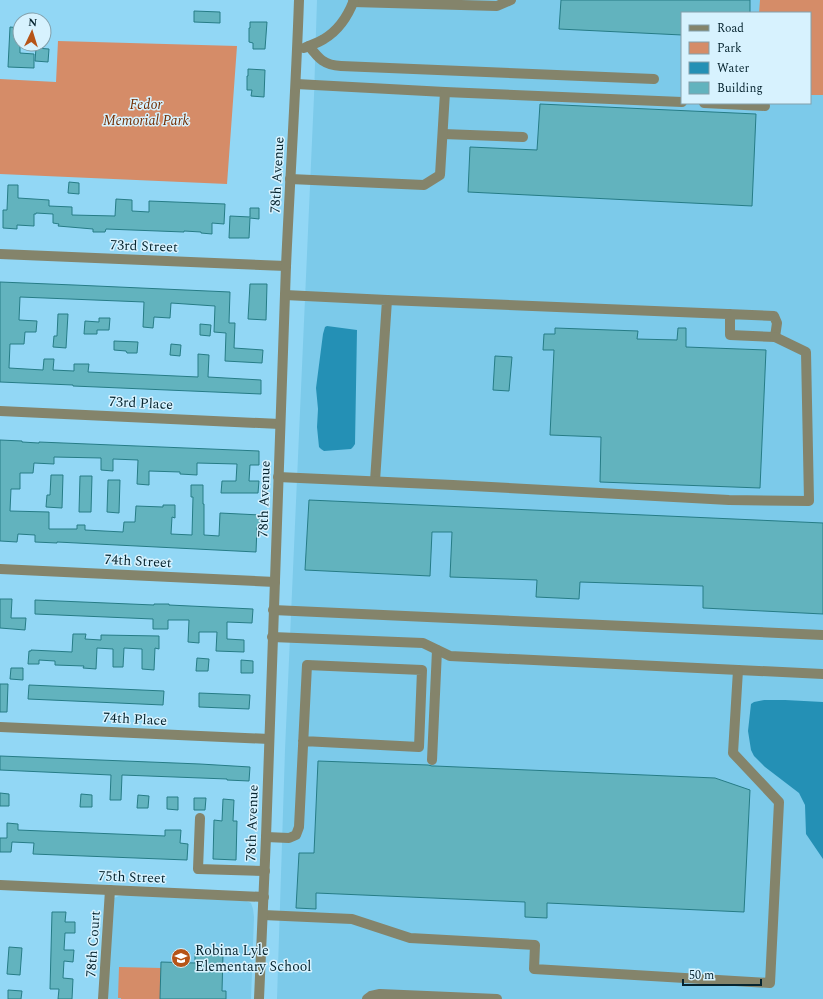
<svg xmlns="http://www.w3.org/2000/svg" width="823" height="999" font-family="Spectral,serif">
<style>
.built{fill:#7ccaea;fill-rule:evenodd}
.green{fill:#d58c68}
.water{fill:#2490b5}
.building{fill:#62b3be;stroke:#267c86}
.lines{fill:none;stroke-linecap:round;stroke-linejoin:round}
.minor{stroke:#84846b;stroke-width:10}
.labels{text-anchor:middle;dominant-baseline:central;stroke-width:3;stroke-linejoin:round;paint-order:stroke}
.park-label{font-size:14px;font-style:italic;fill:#722d00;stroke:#d7f2fe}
.street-label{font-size:14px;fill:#06242f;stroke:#d7f2fe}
.poi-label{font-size:14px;fill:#06242f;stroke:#d7f2fe;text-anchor:start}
</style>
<rect width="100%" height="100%" fill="#92d7f5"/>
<g class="built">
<path d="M317 0H823V999H277L285 750 314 96ZM682 13H810V103H682Z"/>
<path d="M126 895 246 901 251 903 253 909 254 917 251 999H107L114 898 119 896Z"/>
</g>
<g class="green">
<path d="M760 0H823V95H810V13H759Z"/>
<path d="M58 41 237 46 227 184 0 174V79L56 82Z"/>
<path d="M119 967 161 968 160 999H121V998H118Z"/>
</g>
<g class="water">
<path d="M327 326 357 330 355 444 353 447 351 449 324 451 321 449 319 447 317 427 318 409 316 388 323 334 325 327Z"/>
<path d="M764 700H785L823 702V859L806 834 805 805 799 793 765 767 754 756 751 750 748 731 751 704 754 702Z"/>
</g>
<g class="building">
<path d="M561 0H750V13H682V35L559 29Z"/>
<path d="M194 11 220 12V23L194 22Z"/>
<path d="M250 22H267L265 49H253V43L249 42V28H250Z"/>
<path d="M10 27 20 28V53L34 54V68L8 67Z"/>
<path d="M36 48 49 49 48 62 35 61Z"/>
<path d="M248 69 265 70 264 97 251 96 252 90H247V76H248Z"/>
<path d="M540 104 756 114 752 206 468 192 470 147 537 150Z"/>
<path d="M69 182 79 183V194L68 193Z"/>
<path d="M8 185H18V198L49 200V206L72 207V215L115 216 116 199 132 200V211L149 212V201L225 204 224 224 212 223V234L201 233V232L184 231V232L106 229 105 232H93V229L58 226 59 224 53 223V214L36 213V214H34V226L17 225V229L3 228V210H7Z"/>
<path d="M250 208H259V219L250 218 249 238H229L230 216 250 217Z"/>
<path d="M0 282 74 285 230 292 229 323H235L234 348 263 350 262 363 225 361 226 333 214 332 215 306 171 303 170 318 154 317 153 328 143 327 144 302 20 297 19 320 37 321 36 332H25L24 344H10L9 368 43 370 44 359H54L53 370 74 371V364H89L88 372 198 377V354L209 355 208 377 261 380V394L97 387 73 386V385L0 382Z"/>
<path d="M250 284H267L266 320 248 319Z"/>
<path d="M58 314H68L66 348 53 347 54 336H57Z"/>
<path d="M99 318H110L109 330H97V334H84L85 321 99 322Z"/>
<path d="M200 324 211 325 210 336 200 335Z"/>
<path d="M555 328 638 331 637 339 677 340 678 328H686V347L766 350 760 488 600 482 601 437 550 435 554 350H543L544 334H555Z"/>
<path d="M114 341 138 342 137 353H127L126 351 114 350Z"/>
<path d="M171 344 181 345 180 356 170 355Z"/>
<path d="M495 356 512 357 509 391 493 390Z"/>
<path d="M0 440 22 441V442L39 443V442L259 451V465H250L249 481H259L258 493H221L222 481H236L237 464 197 463V475L180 474V472L149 471V485L137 484 138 460 113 459V471L101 470V458L54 457V464L34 463 33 473H20V489H11L10 511 49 512V529H77V525H85V530L123 532 124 522H135L136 506 163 507V505H175V518L172 517 171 534 192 535 193 497H191V485H203V504H204V535L219 536 220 513 260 515 259 527H257L256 552 57 542V543L35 542V535L18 534 17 542 0 541Z"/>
<path d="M51 475H63L62 508 46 507 47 495H50Z"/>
<path d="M80 476H92L91 512H79Z"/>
<path d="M108 480H120L119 513 107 512Z"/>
<path d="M309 500 823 523V614L703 608V586L580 582 579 599 536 597 537 580 450 577 452 532H432L430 576 305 570Z"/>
<path d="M0 599H12L11 618H26L25 630 0 628Z"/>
<path d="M35 600 154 605V604H169V605L253 609 252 623 227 622V639L244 640V652L216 651 217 632H199V643L188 642 189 620H168V629H153V619L35 614Z"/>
<path d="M73 634H86L85 639 101 640V635L159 636V649L155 648 154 670 142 669V649L124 648 123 667H113V649L97 648 96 669 83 668 84 666 55 665V661L39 660V664H28L29 651H31V650L72 652Z"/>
<path d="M197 658 209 659 208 671H196Z"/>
<path d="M241 660 253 661V673H241Z"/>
<path d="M11 668H23V680L10 679Z"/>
<path d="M0 684H8L7 712H0Z"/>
<path d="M29 685 164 691 163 705 28 699Z"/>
<path d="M199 693 250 695 249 709 199 707Z"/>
<path d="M0 756 200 764 250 767 249 781 227 780V779L122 775 121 800H110L111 775 0 770Z"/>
<path d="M318 761 428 765 432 766H435L715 778 750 790 744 912 547 903V918L525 917V902L316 893V909L296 908 299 853H314Z"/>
<path d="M0 793 9 794V806H0Z"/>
<path d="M81 794 92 795V807H80Z"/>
<path d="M138 795 149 796 148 808H137Z"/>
<path d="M167 797H178V810L167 809Z"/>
<path d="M194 798H206L205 810H194Z"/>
<path d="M223 799 234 800 233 821H237L236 860 213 859 214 820 222 821Z"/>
<path d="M7 823 18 824V830L165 836V830H181L180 843 188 844 187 860 33 854 34 843 12 842 11 852H0V838H7Z"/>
<path d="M52 912H66L65 922H75V933H65L64 950H74L73 962 64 961 63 978 73 979 72 999H58L59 989H50Z"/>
<path d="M9 947 22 948 20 975 7 974Z"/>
<path d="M195 953 223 954 222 991H226V999H160L161 962 195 963Z"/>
<path d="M8 990 22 991 21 999H8Z"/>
</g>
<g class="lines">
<g class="minor">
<path d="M353 2 497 6 511 0"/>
<path d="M309 46C319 59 324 65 341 66L654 79"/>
<path d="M304 48C311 45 318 43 324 39 339 30 348 16 354 0"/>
<path d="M296 84 445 92"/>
<path d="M704 103 765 106"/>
<path d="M443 134 523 137"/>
<path d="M290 179 424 185 440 175 445 92 682 102"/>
<path d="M0 254 286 266"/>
<path d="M285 295 387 300 375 481"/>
<path d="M387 300 774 316 777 323 775 337 730 335V314"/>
<path d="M0 411 280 424"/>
<path d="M278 477 453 485 729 500 809 501 806 352 775 337"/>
<path d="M0 569 275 582"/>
<path d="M273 610 823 635"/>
<path d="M272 637 423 643 450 656 823 674"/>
<path d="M0 727 269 739"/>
<path d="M432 760 437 650"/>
<path d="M200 818 198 869 265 871"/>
<path d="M266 837 289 838 296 835 299 827 307 665 422 670 419 747 303 741"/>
<path d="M0 885 264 897"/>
<path d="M263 915 352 919 410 938 535 945 534 969 770 983 779 802 733 753 738 670"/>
<path d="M103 999 110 890"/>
<path d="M259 999 266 837 286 266C290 177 296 89 299 0"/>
<path d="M367 999 371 996 380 994 497 999"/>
</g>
</g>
<defs>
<symbol id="school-disc" viewBox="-11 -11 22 22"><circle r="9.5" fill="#b65418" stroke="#d7f2fe"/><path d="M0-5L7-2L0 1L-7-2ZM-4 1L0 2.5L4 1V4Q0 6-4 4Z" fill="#fff"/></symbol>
</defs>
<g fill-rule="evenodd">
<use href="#school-disc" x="170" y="947" width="22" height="22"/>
</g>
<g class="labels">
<g class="park-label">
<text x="146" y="104">Fedor<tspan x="146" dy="16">Memorial Park</tspan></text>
</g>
<g class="street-label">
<text transform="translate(277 175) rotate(-87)">78th Avenue</text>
<text transform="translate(144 246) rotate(2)">73rd Street</text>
<text transform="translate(141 403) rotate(3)">73rd Place</text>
<text transform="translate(264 499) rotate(-88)">78th Avenue</text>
<text transform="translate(138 561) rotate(3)">74th Street</text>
<text transform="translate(135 719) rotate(3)">74th Place</text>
<text transform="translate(252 823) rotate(-88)">78th Avenue</text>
<text transform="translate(132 877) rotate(2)">75th Street</text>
<text transform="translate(93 944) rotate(-86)">78th Court</text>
</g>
<g class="poi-label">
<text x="195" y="950">Robina Lyle<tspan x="195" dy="16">Elementary School</tspan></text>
</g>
</g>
<rect x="681" y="12" width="130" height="92" fill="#d7f2fe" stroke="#83a0ab"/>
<rect x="689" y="25" width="20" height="6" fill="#84846b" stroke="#83a0ab"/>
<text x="717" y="32" font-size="12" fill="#06242f">Road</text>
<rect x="689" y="42" width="20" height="12" fill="#d58c68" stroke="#83a0ab"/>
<text x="717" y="52" font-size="12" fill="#06242f">Park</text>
<rect x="689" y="62" width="20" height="12" fill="#2490b5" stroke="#83a0ab"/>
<text x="717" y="72" font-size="12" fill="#06242f">Water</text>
<rect x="689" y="82" width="20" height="12" fill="#62b3be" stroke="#83a0ab"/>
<text x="717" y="92" font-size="12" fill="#06242f">Building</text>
<g transform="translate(32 32) rotate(4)"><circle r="19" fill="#d7f2fe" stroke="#83a0ab"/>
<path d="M0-3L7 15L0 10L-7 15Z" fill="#b65418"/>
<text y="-6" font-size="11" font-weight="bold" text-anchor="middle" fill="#06242f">N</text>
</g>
<path d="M683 979v6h78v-6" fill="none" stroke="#06242f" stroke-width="2"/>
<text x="689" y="979" font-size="12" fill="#06242f" stroke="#d7f2fe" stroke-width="3" paint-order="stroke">50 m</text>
</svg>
